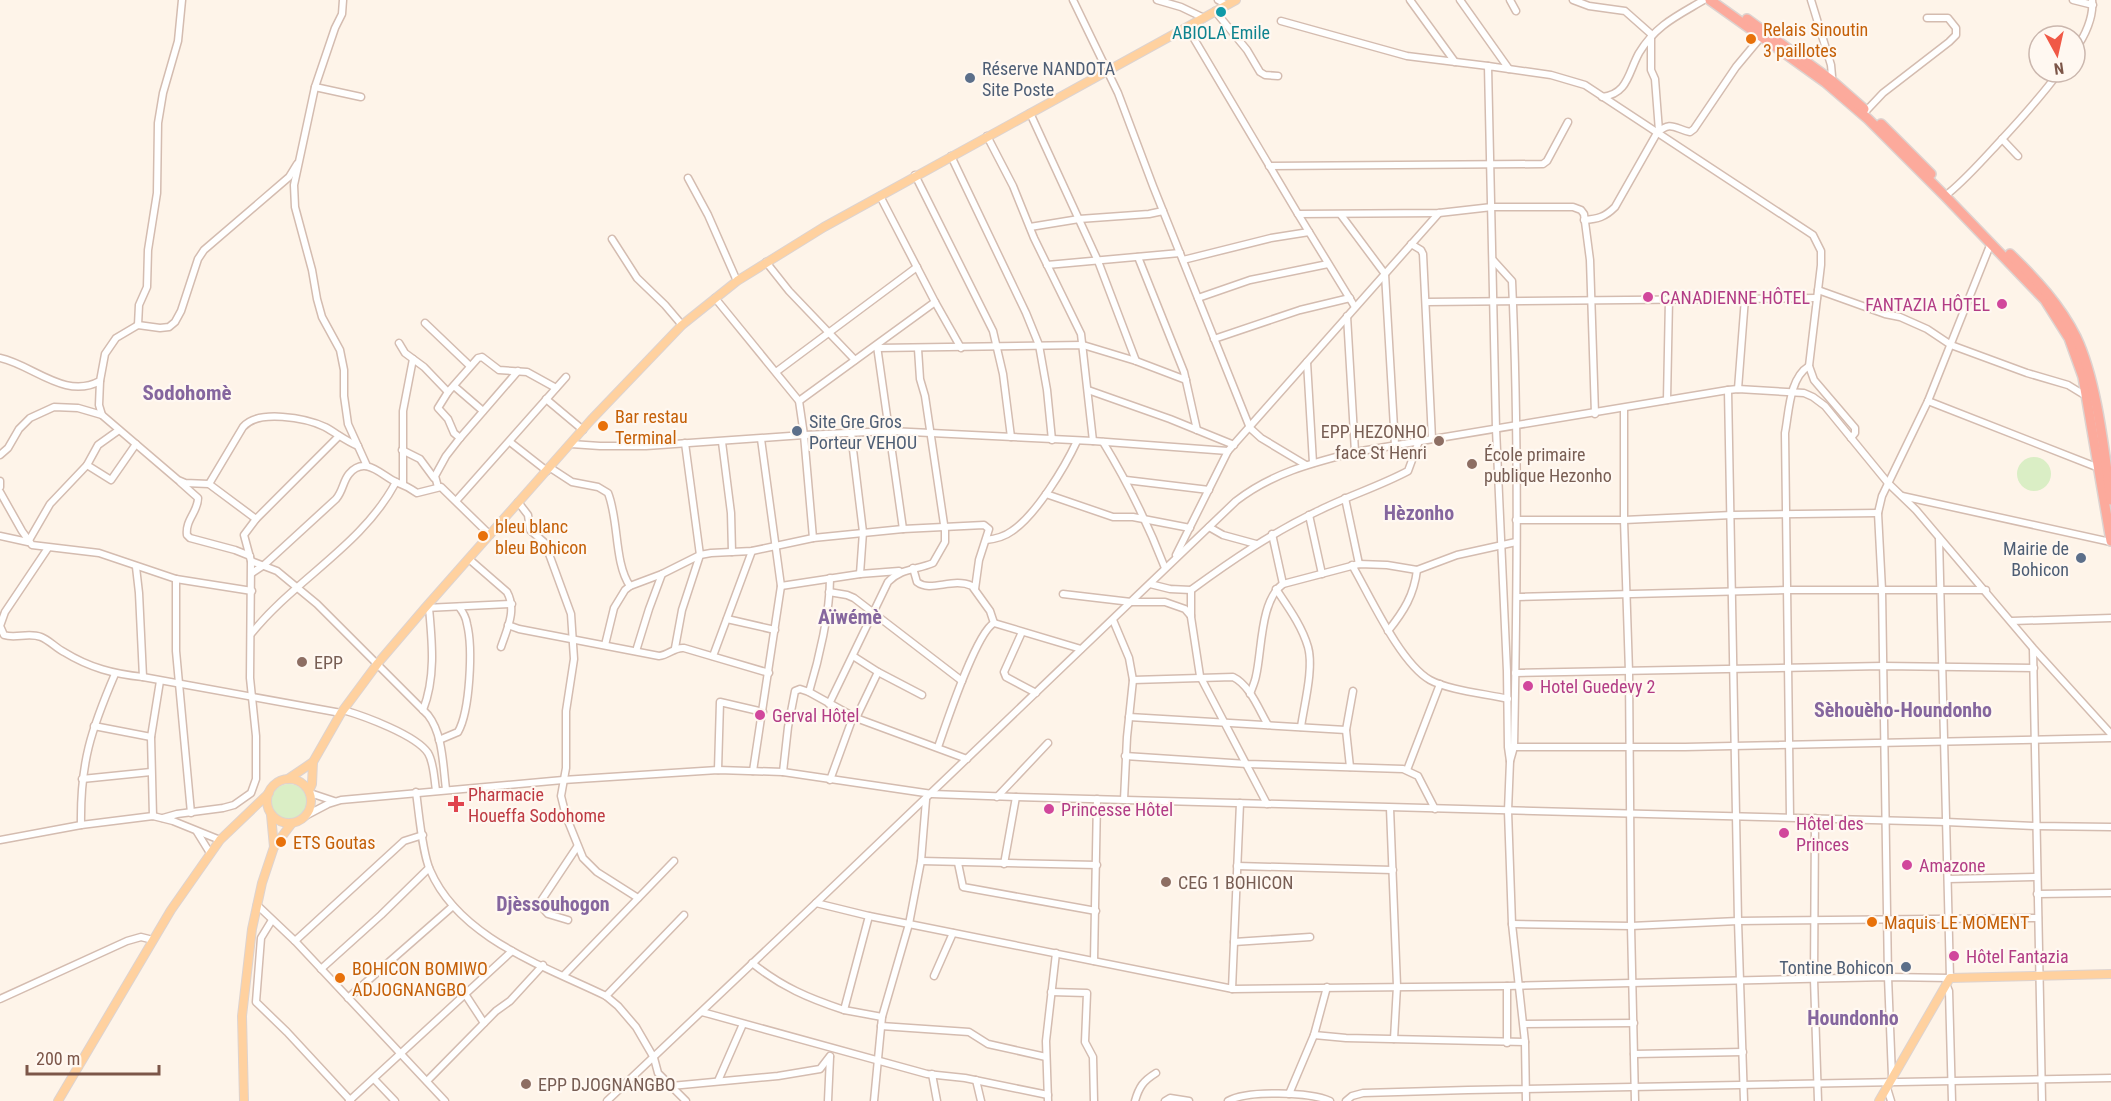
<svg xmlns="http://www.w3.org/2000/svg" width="2111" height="1101" font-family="'Roboto Condensed',sans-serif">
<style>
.green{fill:#daeec5}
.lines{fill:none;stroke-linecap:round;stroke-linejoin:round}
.minor-casing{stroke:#d4bcb0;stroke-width:9}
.major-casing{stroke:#ddd3d0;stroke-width:10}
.highway-casing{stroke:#ddd3d0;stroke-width:12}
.minor{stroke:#fff;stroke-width:6}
.major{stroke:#ffd19f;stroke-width:8}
.highway{stroke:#fcaa9c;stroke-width:9}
.culture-dot{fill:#0f9aa8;stroke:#fff8f1;stroke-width:2}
.food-dot{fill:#e8710a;stroke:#fff8f1;stroke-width:2}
.service-dot{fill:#5c6f8a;stroke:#fff8f1;stroke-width:2}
.hotel-dot{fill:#d1479c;stroke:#fff8f1;stroke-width:2}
.education-dot{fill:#8d6e63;stroke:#fff8f1;stroke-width:2}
.health-dot{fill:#e0444e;stroke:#fff8f1;stroke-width:2}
.labels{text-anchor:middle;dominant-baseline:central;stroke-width:4.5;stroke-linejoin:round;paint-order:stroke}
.food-label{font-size:18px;fill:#c56008;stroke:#fff8f1;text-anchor:start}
.culture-label{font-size:18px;fill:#0d838f;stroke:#fff8f1}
.service-label{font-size:18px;fill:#4e5e75;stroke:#fff8f1;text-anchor:start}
.hotel-label{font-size:18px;fill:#b23c85;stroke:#fff8f1;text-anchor:start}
.education-label{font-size:18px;fill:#785e54;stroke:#fff8f1;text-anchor:start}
.health-label{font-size:18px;fill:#be3a42;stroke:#fff8f1;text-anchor:start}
.neighbourhood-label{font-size:20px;font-weight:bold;fill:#85669e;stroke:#fff8f1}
.quarter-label{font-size:21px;font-weight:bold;fill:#85669e;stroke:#fff8f1}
</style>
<rect width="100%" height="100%" fill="#fef4e9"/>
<g class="green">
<circle cx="2034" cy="474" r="17"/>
<circle cx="289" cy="802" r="18"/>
</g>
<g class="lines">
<defs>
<g id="minor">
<path d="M343 0 342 14 335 28 315 87 294 185 295 207 312 270 317 299 322 317 340 350 344 370V396L348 424 367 466"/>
<path d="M1073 0 1118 93 1153 186 1250 428 1261 438 1306 465"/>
<path d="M1157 0 1181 7 1204 18"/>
<path d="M1218 0 1227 5"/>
<path d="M1410 0 1455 62"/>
<path d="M1460 0 1509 69"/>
<path d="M1510 0 1516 11"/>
<path d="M1573 0 1589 6 1625 11 1651 34V70L1655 79 1659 131"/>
<path d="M1811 0 1831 65 1832 76 1830 83"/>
<path d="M2073 0 2093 5"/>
<path d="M1215 11 1247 50 1260 72 1265 75 1278 76"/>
<path d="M1281 21 1407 56 1488 66"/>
<path d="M1187 27 1298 214 1439 213 1492 207H1573L1581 210 1584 214 1590 260 1595 414"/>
<path d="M2075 49C2085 37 2094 16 2092 0"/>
<path d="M315 87 361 97"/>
<path d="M1602 97C1628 94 1628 73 1639 53 1656 25 1677 16 1704 0"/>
<path d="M1866 111 1883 93 1949 42 1956 35V28L1948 18H1927"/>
<path d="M1030 113 1098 261 1136 361"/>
<path d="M987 136 1013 186 1034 238 1081 334 1093 441"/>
<path d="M2002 139 2018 156"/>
<path d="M951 156 1026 313 1039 345 1047 390 1052 440"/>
<path d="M1269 166 1543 164 1547 161 1568 122"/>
<path d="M915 175 993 331 1003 374 1011 437"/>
<path d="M688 178 708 215 737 281"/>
<path d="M880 196 935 302 961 348"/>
<path d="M1945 196C1962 183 1977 166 1992 150 2015 125 2039 100 2059 72"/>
<path d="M1298 214 1355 307"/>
<path d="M1341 215 1385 274 1395 445"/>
<path d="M1584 220C1598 219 1605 217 1615 207L1657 133C1671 120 1675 129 1690 132L1694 129 1736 67 1761 37"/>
<path d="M1030 227 1079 219 1149 214 1163 211"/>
<path d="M612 239 637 278 665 305 682 325"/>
<path d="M1411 244 1421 250 1423 254 1432 439"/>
<path d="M1138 257 1184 372 1197 430"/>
<path d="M1183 260 1271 238 1309 232"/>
<path d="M1493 260 1512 281C1519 436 1517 592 1514 747L1510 761 1508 811 1512 924 1525 1042 1526 1101"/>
<path d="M766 262 789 291 855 360"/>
<path d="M1047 265 1180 253"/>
<path d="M1818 290 1885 314 1900 317 1927 329 1951 345 2027 373 2068 385 2086 396"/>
<path d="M715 298 799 401 804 435 813 538"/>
<path d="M1198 298 1250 280 1328 264"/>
<path d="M1426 302 1817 298"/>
<path d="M1347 316 1355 452"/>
<path d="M425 323 470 366"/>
<path d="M138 325 139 305 147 287 148 250 157 193 158 123 163 93 178 41 182 0"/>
<path d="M1214 339 1300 310 1350 298"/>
<path d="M399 343 405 353 424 367 448 392"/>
<path d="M877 346 903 529"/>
<path d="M877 348 1083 345 1136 361 1186 380"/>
<path d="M0 358C33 365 65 400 100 381L105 354 116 338 138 325 160 328 169 327 175 322 181 311 198 259 204 250 289 177 297 164"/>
<path d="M1307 362 1313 463"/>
<path d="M776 372 917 267"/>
<path d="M100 381 99 405 102 415"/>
<path d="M454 386 483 411"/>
<path d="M1738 389 1745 298"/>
<path d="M1088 390 1170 419 1234 445"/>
<path d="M1728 390 1738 921 1744 1101"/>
<path d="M546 399 583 430"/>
<path d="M1667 400 1669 299"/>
<path d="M799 401 935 302"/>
<path d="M1928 401 2099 468"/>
<path d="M1624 409V520L1629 672 1631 926 1635 1101"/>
<path d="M119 430 98 445 87 465 111 480 136 444"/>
<path d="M851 433 863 532 860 574"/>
<path d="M460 438 454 433 448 419 438 408 448 392 478 358 482 357 499 370 527 372 556 388"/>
<path d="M510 442 547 471"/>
<path d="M722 442 731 513 732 552"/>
<path d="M1103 442C1128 483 1148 524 1165 568"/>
<path d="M571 444 600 446H646L804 435 890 431 1093 441 1228 451"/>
<path d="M402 450 420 459 434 478"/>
<path d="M0 455 8 448 19 429 30 418 54 407 78 408 102 415 178 480 185 483 209 484 256 519"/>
<path d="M549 467 572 482 598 487 608 493C619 520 614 563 630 586"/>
<path d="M1126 480 1209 490"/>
<path d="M0 481V487"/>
<path d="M180 482 198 498C198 512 185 520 187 535L190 538 235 550 250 556"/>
<path d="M209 484 243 427C258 409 306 418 325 427 336 433 346 441 358 446"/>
<path d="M403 484V411L413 359"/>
<path d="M438 487 435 476 446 456 460 438 518 371"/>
<path d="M0 492 22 531 32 545 99 553 176 579 252 591"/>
<path d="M1046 494 1113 517H1133L1190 528"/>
<path d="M1902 496 2111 542"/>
<path d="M1345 498 1359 564"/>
<path d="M456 501 566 377"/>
<path d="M518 502 528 515 530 530 545 543 571 614 574 659 566 711V768L561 796 566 816 583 858 597 872 638 898"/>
<path d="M1309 515 1322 574"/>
<path d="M1516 520H1624L1732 515 1878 513"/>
<path d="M1209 527 1223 535 1256 544"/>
<path d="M1272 534 1283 584"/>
<path d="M0 536 28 542 50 504 87 465"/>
<path d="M986 540C995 539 1004 537 1012 531 1036 515 1065 467 1077 441"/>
<path d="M48 548 5 612 0 626 4 635C16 639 28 632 41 637 49 640 56 648 64 652 90 668 114 674 143 677L341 713"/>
<path d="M1176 555 1228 451 1439 213"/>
<path d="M469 559 507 592C517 610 507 629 501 647"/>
<path d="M251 561 277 571 317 604 428 715C443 734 443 766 446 789"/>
<path d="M1352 565C1370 596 1400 663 1430 680 1448 690 1487 694 1508 699"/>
<path d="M136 567 139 593 143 677"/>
<path d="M913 568 917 582C931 593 952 577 972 586L990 611 994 623"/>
<path d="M252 573 264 565 336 499C343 491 343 481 349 474 365 455 381 475 396 482 404 485 410 488 417 493L441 487 490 535"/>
<path d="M176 579V651L191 813"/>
<path d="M1150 584 1170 589 1191 590C1232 560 1273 532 1320 510 1348 496 1380 486 1408 471L1419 441"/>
<path d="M781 586 860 574 899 571"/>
<path d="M1276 589C1288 607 1302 626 1308 647 1314 668 1304 705 1301 727"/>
<path d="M1191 590V617L1200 676 1267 804"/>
<path d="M829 592 847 595 854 598 962 681"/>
<path d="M1063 594 1131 602H1165L1185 609 1191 616"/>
<path d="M1517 597 1787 590H1986"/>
<path d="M425 608 512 604"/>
<path d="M727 619 775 630"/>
<path d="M1113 620 1129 658 1133 680 1127 737 1124 800"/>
<path d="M2012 621 2111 618"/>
<path d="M994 623 1081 649"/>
<path d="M508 625 519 629 659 656C669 655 674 647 684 648L769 673"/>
<path d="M1388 631C1404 611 1414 595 1417 570"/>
<path d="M1022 632 1004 672 1006 677 1036 693"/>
<path d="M251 634C295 579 362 546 396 482"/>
<path d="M605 645 614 608 625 590 630 586 662 574 700 555 711 553 752 551 813 538 903 529 984 525 989 529 979 560 975 589"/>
<path d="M675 648 682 610 700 555 685 443"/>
<path d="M2033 649 2042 1101"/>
<path d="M636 651 649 609 662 574"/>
<path d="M713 656 752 551"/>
<path d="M853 656 878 672 856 718"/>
<path d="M878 672 922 695"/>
<path d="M1515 673 1883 666 2034 668"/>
<path d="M1133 680 1233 677C1250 685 1259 710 1268 725"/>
<path d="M809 692C819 659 830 612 830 578"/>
<path d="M1250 694C1252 688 1255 682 1256 676 1262 651 1260 600 1283 584L1359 564 1387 565 1417 570 1457 555 1516 542"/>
<path d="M829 704 888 582C901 568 917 570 933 563L945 542V531L925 396 920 379 918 349"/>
<path d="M343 710C364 716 416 735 428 753 434 763 434 778 436 790"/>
<path d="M423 710C436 677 432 641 429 608"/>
<path d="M1129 717 1346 730"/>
<path d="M94 726 151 737"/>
<path d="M439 740 458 732C470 711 473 648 467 624 466 617 463 612 459 607"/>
<path d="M938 747C946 724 976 633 994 623"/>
<path d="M1512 747H1685L2111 738"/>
<path d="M1125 756 1247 764 1403 769 1418 776 1435 809"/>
<path d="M1510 761 1508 747 1507 671 1496 429 1488 66 1551 75 1585 85 1813 235 1821 251V265L1809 366 1814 380 1855 428V433L1851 438"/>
<path d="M1350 767 1346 730 1353 691"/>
<path d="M718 770 720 702 763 712"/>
<path d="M1407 770 1440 684"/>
<path d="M753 771 781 586 761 439"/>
<path d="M783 772 788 727 795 691 800 689 809 692 856 718 967 759"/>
<path d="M82 779 151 772"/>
<path d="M830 780 853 717"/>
<path d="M416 792C419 813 422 852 430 870 459 938 544 966 606 996L618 1006 636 1027 654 1058 658 1073 686 1101"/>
<path d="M310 793 334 801"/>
<path d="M997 797 1048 743"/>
<path d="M1390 808 1397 986 1394 1039"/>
<path d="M307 815 328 804 341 800 563 780 718 770 783 772 932 794 1016 797 1946 822 2036 826 2111 827"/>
<path d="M153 816 151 737 160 681"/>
<path d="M1790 817 1785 433C1789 413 1789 378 1809 366"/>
<path d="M163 818 177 814 223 808 234 805 251 793 256 779V736L250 678 251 561 244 535 256 519 339 436"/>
<path d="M1815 818 1814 979 1818 1101"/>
<path d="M81 825C80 763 91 730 115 674"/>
<path d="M197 832 210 853"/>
<path d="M0 840 81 825 153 816 173 821 220 840"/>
<path d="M921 861 1097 865"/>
<path d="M958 863 963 887 1096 911"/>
<path d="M1004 864 1016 797"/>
<path d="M1237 866 1393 870"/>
<path d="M1948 879 2037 877"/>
<path d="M2037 894 2111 893"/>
<path d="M816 903 1236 501C1272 473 1312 463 1355 452L1728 390 1738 389 1804 393 1813 397 1825 406 1888 483 1916 510 2033 648 2111 734"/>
<path d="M257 905 295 941 445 1101"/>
<path d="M869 916 844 1010 882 1017"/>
<path d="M272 920 261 938 256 1002 287 1032 351 1101"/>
<path d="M568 920 548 914 539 904 577 847"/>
<path d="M1512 924 1631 926 1738 921 2038 918"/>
<path d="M295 941 404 841 423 835"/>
<path d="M1234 942 1310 937"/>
<path d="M1094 961 1097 799"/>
<path d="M752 963C782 987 808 998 844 1010"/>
<path d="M321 969 381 915 429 868"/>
<path d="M564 975 674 861"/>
<path d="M934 976 953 933"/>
<path d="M1946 984 1949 991 1952 1101"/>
<path d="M1232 989 1240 803"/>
<path d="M1051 992 1087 993 1085 1042 1093 1057 1094 1101"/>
<path d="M465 994 484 1023"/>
<path d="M606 996 684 915"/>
<path d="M348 998 453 906"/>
<path d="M0 999 127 941 141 937 153 940"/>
<path d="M702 1012 927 1074 965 1078 1048 1095"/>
<path d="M1524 1024 1634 1023"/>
<path d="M881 1026 969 1032 988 1044 1046 1057"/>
<path d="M1314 1035 1346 1038 1525 1042"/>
<path d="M1507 1043V986"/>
<path d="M1634 1054 1743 1052"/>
<path d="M932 1074 937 1101"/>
<path d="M1892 1076 1888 977 1882 590 1878 513 1882 496 1928 401 1991 243"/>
<path d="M374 1079 395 1101"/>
<path d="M976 1080 981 1101"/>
<path d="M427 1081 496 1011 510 1001 543 965"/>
<path d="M718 1081 743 1024"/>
<path d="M671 1086 778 1076 820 1069 830 1056"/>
<path d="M1887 1088 1891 1101"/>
<path d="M1289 1094 1314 1035 1327 987"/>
<path d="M349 1101 512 951"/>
<path d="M607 1101 816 903 869 916 1233 989 1507 986 1888 977 1950 978 1939 538"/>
<path d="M828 1101 830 1057"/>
<path d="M874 1101 882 1017 909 924 921 861 926 800"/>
<path d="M1048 1101 1046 1041 1056 953"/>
<path d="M1135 1101C1139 1087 1143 1081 1156 1073"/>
<path d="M1165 1101 1170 1098 1189 1101"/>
<path d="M1228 1101C1247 1090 1310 1092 1330 1101"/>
<path d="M1346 1101 1352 1096 1363 1093 1468 1090 2111 1078"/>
</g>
<g id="major">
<circle cx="289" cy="801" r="22"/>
<path d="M288 779 313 762 341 713 378 663 425 608 591 420 682 325 737 281 824 227 1236 0"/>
<path d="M309 791 312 784 313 762"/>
<path d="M271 815 274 847"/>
<path d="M58 1101 171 910 220 840 269 793"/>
<path d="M244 1101 242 1016 252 929 262 883 274 847 292 823"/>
<path d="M1879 1101 1950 978 2111 974"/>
</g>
<g id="highway">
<path d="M1710 0 1825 82 1868 119 1945 196 2045 300 2069 338 2083 377 2111 541"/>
<path d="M1747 19 1831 80 1864 109"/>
<path d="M1881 124 1931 174"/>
<path d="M2010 254C2036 279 2060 305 2076 337 2097 381 2104 451 2111 500"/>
</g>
</defs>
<use href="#minor" class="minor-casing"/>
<use href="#major" class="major-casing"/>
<use href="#highway" class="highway-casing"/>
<use href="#minor" class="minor"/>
<use href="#major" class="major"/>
<use href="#highway" class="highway"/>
</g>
<circle class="culture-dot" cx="1221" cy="12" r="6"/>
<g class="food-dot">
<circle cx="1751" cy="39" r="6"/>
<circle cx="603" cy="426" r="6"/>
<circle cx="483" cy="536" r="6"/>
<circle cx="281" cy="842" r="6"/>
<circle cx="1872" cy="922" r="6"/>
<circle cx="340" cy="978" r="6"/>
</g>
<g class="service-dot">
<circle cx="970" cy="78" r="6"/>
<circle cx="797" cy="431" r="6"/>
<circle cx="2081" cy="558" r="6"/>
<circle cx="1906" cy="967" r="6"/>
</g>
<g class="hotel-dot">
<circle cx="1648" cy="297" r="6"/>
<circle cx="2002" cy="304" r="6"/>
<circle cx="1528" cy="686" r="6"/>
<circle cx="760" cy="715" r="6"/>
<circle cx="1049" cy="809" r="6"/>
<circle cx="1784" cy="833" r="6"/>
<circle cx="1907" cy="865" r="6"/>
<circle cx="1954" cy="956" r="6"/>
</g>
<g class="education-dot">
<circle cx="1439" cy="441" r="6"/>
<circle cx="1472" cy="464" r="6"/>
<circle cx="302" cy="662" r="6"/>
<circle cx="1166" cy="882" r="6"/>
<circle cx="526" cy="1084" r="6"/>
</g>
<path class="health-dot" d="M453 795h6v6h6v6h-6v6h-6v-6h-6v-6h6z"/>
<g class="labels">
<g class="food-label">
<text x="1763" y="29">Relais Sinoutin<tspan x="1763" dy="21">3 paillotes</tspan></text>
<text x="615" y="416">Bar restau<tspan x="615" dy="21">Terminal</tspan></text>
<text x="495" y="526">bleu blanc<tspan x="495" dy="21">bleu Bohicon</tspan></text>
<text x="293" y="842">ETS Goutas</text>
<text x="1884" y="922">Maquis LE MOMENT</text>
<text x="352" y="968">BOHICON BOMIWO<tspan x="352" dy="21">ADJOGNANGBO</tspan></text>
</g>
<g class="culture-label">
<text x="1221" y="32">ABIOLA Emile</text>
</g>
<g class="service-label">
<text x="982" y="68">Réserve NANDOTA<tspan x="982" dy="21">Site Poste</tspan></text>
<text x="809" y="421">Site Gre Gros<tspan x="809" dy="21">Porteur VEHOU</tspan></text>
<text x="2069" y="548" text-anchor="end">Mairie de<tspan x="2069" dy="21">Bohicon</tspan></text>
<text x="1894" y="967" text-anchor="end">Tontine Bohicon</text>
</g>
<g class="hotel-label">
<text x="1660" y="297">CANADIENNE HÔTEL</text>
<text x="1990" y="304" text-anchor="end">FANTAZIA HÔTEL</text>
<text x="1540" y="686">Hotel Guedevy 2</text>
<text x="772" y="715">Gerval Hôtel</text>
<text x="1061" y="809">Princesse Hôtel</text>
<text x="1796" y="823">Hôtel des<tspan x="1796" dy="21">Princes</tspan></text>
<text x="1919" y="865">Amazone</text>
<text x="1966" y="956">Hôtel Fantazia</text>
</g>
<g class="education-label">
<text x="1427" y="431" text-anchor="end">EPP HEZONHO<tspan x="1427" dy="21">face St Henri</tspan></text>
<text x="1484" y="454">École primaire<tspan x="1484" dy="21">publique Hezonho</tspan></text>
<text x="314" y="662">EPP</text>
<text x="1178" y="882">CEG 1 BOHICON</text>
<text x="538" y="1084">EPP DJOGNANGBO</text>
</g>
<g class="health-label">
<text x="468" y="794">Pharmacie<tspan x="468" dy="21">Houeffa Sodohome</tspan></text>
</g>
<g class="neighbourhood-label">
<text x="1419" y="513">Hèzonho</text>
<text x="850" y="617">Aïwémè</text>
<text x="1903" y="710">Sèhouèho-Houndonho</text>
<text x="553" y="904">Djèssouhogon</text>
<text x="1853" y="1018">Houndonho</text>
</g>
<g class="quarter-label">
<text x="187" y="393">Sodohomè</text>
</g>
</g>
<g transform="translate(2057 54) rotate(172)"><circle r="28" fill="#fff8f1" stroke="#cbb7ae" stroke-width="1.5"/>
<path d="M0-4.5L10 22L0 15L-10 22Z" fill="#f05946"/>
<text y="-9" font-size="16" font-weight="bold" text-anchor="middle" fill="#7c5649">N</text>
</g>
<path d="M27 1065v9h132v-9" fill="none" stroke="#7c5649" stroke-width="3"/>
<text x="36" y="1065" font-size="18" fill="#7c5649" stroke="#fff8f1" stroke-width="4.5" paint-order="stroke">200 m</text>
</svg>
